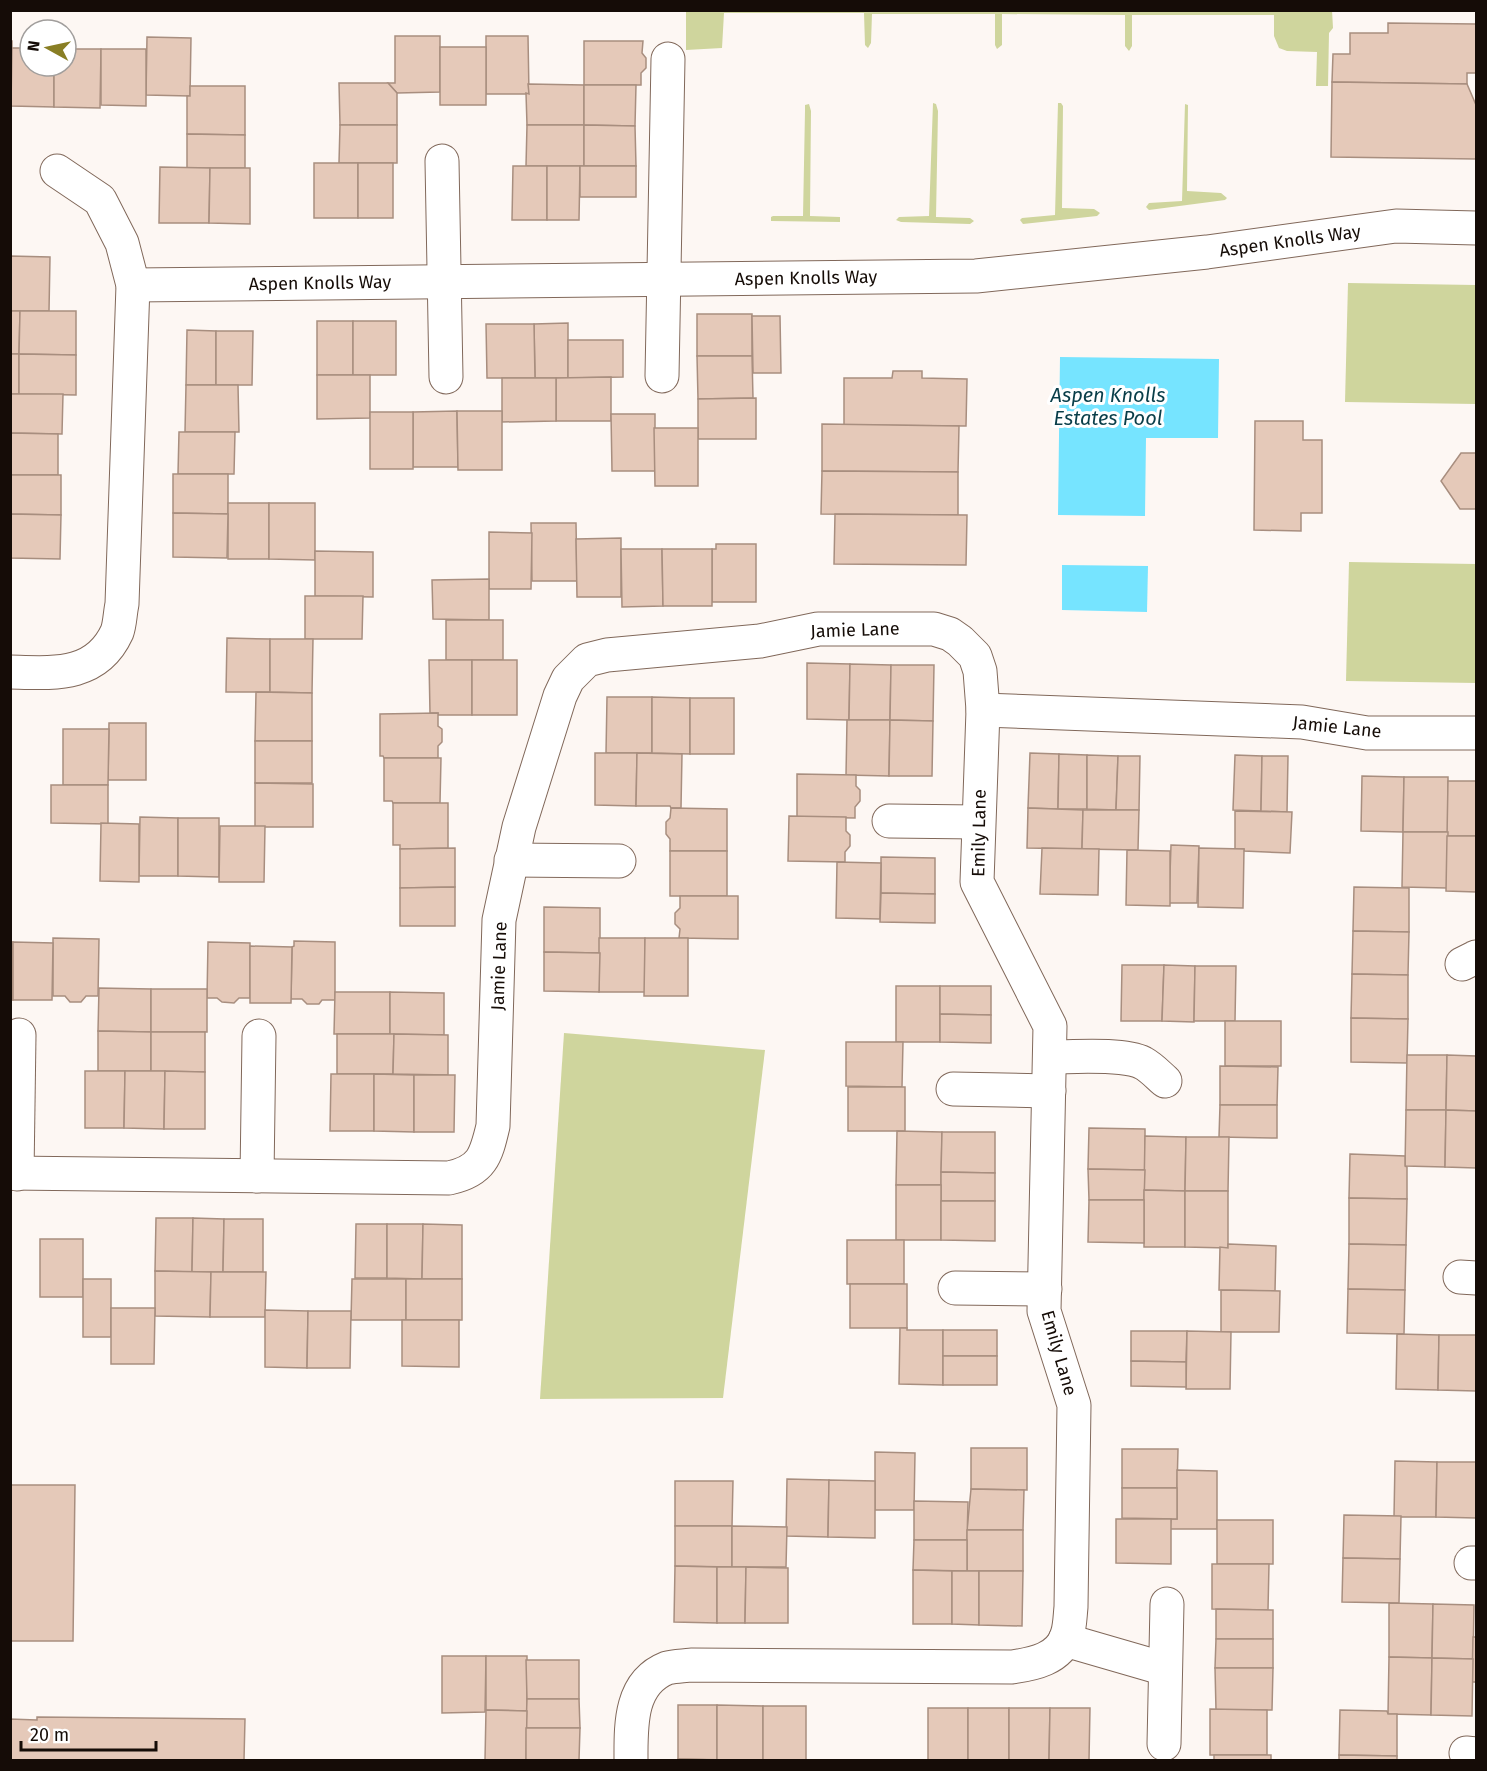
<svg xmlns="http://www.w3.org/2000/svg" width="1487" height="1771" font-family="'Fira Sans',sans-serif">
<style>
.green{fill:#cfd59d}
.water{fill:#76e4ff}
.building{fill:#e5c9b9;stroke:#a88e7f;stroke-width:1.5}
.lines{fill:none;stroke-linecap:round;stroke-linejoin:round}
.minor-casing{stroke:#81685a;stroke-width:35}
.minor{stroke:#fff;stroke-width:33}
.labels{text-anchor:middle;dominant-baseline:central;stroke-width:6;stroke-linejoin:round;paint-order:stroke}
.street-label{font-size:18px;fill:#150c07;stroke:#fff}
.water-label{font-size:20px;font-style:italic;fill:#093e49;stroke:#fff}
</style>
<rect width="100%" height="100%" fill="#fdf7f3"/>
<g class="green">
<path d="M686 11 1332 10 1333 28 1329 33 1328 86H1316L1317 52 1287 51 1279 48 1274 36V15H1132V46L1129 51 1125 46V15L1002 14V45L997 49 995 45V14H872L871 43 868 48 865 45 864 13H724L722 48 686 50Z"/>
<path d="M933 103 936 104 938 111 936 217 970 218 974 221 970 224 901 222 896 220 899 217 929 216Z"/>
<path d="M1058 103H1061L1063 106 1062 208 1094 209 1100 213 1097 216 1023 224 1020 220 1022 218 1055 215Z"/>
<path d="M809 104 811 111 810 216 840 217V222L771 221V217L773 216H803L805 111V105Z"/>
<path d="M1185 104 1188 105 1187 191 1221 193 1227 198 1225 200 1149 210 1146 207 1149 203 1182 201Z"/>
<path d="M1348 283 1476 285V404L1345 402Z"/>
<path d="M1349 562 1476 564V683L1346 681Z"/>
<path d="M564 1033 765 1050 723 1398 540 1399Z"/>
</g>
<g class="water">
<path d="M1060 357 1219 359 1218 438H1146L1145 516 1058 515Z"/>
<path d="M1062 565 1148 566 1147 612 1062 610Z"/>
</g>
<g class="building">
<path d="M1388 23 1476 24V73H1467V84L1332 82 1333 54H1350V33H1388Z"/>
<path d="M395 36H440V92L397 93 388 83H395Z"/>
<path d="M486 36H528L529 94H486Z"/>
<path d="M147 37 191 38 190 96 146 95Z"/>
<rect x="10" y="41" width="2" height="57"/>
<path d="M584 41H643L642 53 646 58V68L641 73V85H584Z"/>
<rect x="440" y="47" width="46" height="58"/>
<path d="M12 48H30V66H54V107L11 106Z"/>
<path d="M66 49H101L100 108 54 107V66H66Z"/>
<path d="M101 49H146V106L101 105Z"/>
<path d="M1332 82 1467 84 1476 105V159L1331 157Z"/>
<path d="M339 83H388L397 93V125H340Z"/>
<path d="M528 84 584 85V125H527L526 93 529 94Z"/>
<path d="M584 85H636L635 126 584 125Z"/>
<path d="M190 86H245V135L187 134V96H190Z"/>
<path d="M340 125H397V163H339Z"/>
<path d="M527 125H584V166H526Z"/>
<path d="M584 125 635 126 636 166H584Z"/>
<path d="M187 134 245 135V168H187Z"/>
<rect x="314" y="163" width="44" height="55"/>
<rect x="358" y="163" width="35" height="55"/>
<path d="M513 166H547V220H512Z"/>
<path d="M547 166H580L579 220H547Z"/>
<rect x="580" y="166" width="56" height="31"/>
<path d="M160 167 210 168 209 223H159Z"/>
<path d="M210 168H250V224L209 223Z"/>
<path d="M10 256 50 257 49 311H10Z"/>
<path d="M10 311H20L19 354H10Z"/>
<path d="M20 311H76V355L19 354Z"/>
<rect x="697" y="314" width="55" height="42"/>
<path d="M752 316H780L781 373H753Z"/>
<rect x="317" y="321" width="36" height="54"/>
<rect x="353" y="321" width="43" height="54"/>
<path d="M568 323V378H535L534 324Z"/>
<path d="M486 324H534L535 378H487Z"/>
<path d="M187 330 216 331V385H186Z"/>
<path d="M216 331H253L252 385H216Z"/>
<path d="M568 340H623V377L568 378Z"/>
<rect x="10" y="354" width="9" height="40"/>
<path d="M19 354 76 355V395L19 394Z"/>
<path d="M697 356H752L753 398 698 399Z"/>
<path d="M893 371H922V378L967 379 966 426 844 425V378H892Z"/>
<path d="M317 375H370V418L317 419Z"/>
<path d="M611 377V421H556V378Z"/>
<path d="M502 378H556V421L502 422Z"/>
<path d="M186 385H238L239 432H185Z"/>
<path d="M10 394H63L62 434 10 433Z"/>
<path d="M756 398V439H698V399Z"/>
<path d="M457 411 458 467H413V412Z"/>
<path d="M457 411H502V470H458Z"/>
<rect x="370" y="412" width="43" height="57"/>
<path d="M611 414H655V471H612Z"/>
<path d="M1255 421H1303V440H1322V513H1301V531L1254 530Z"/>
<path d="M822 424 959 426 958 472 822 471Z"/>
<path d="M654 428H698V486H655Z"/>
<path d="M179 432H235L234 474H178Z"/>
<path d="M10 433 58 434V475H10Z"/>
<path d="M1461 453H1476V509H1460L1441 481Z"/>
<path d="M822 471 958 472V515L821 514Z"/>
<path d="M173 474H228V514L173 513Z"/>
<path d="M10 475H61V515L10 514Z"/>
<rect x="228" y="503" width="41" height="56"/>
<path d="M269 503H315V560L269 559Z"/>
<path d="M173 513 228 514 227 558 173 557Z"/>
<path d="M10 514 61 515 60 559 10 558Z"/>
<path d="M835 514 967 515 966 565 834 564Z"/>
<path d="M531 523H576L577 581H532Z"/>
<path d="M489 532 532 533 531 589H489Z"/>
<path d="M621 538V597H577L576 539Z"/>
<path d="M716 544H756V602H712V549H716Z"/>
<path d="M621 549H662L663 606 622 607Z"/>
<path d="M662 549H712V606H663Z"/>
<path d="M315 551 373 552V597L315 596Z"/>
<path d="M489 579V620L433 619 432 580Z"/>
<path d="M305 596H363L362 639H305Z"/>
<rect x="446" y="620" width="57" height="40"/>
<path d="M227 638 270 639V692H226Z"/>
<path d="M270 639H313L312 693 270 692Z"/>
<path d="M429 660H472V715H438V713H430Z"/>
<rect x="472" y="660" width="45" height="55"/>
<path d="M807 663 850 664 849 720 807 719Z"/>
<path d="M850 664 891 665 890 720H849Z"/>
<path d="M891 665H934L933 721 890 720Z"/>
<path d="M256 692 312 693V741H255Z"/>
<path d="M607 697H652V753H606Z"/>
<path d="M652 697 690 698V754L652 753Z"/>
<rect x="690" y="698" width="44" height="56"/>
<path d="M438 713V726L442 729V742L438 746V758H384L383 756H380V714Z"/>
<path d="M847 720H890L889 776 846 775Z"/>
<path d="M890 720 933 721 932 776H889Z"/>
<path d="M109 723H146V780H108Z"/>
<path d="M63 729H109L108 785H63Z"/>
<rect x="255" y="741" width="57" height="42"/>
<path d="M595 753H637L636 806 595 805Z"/>
<path d="M637 753 682 754 681 808H671L670 806H636Z"/>
<path d="M1030 753 1059 754 1058 809 1028 808Z"/>
<path d="M1059 754 1087 755V809H1058Z"/>
<path d="M1087 755 1118 756 1116 810 1087 809Z"/>
<path d="M1235 755 1262 756 1261 811 1233 810Z"/>
<path d="M1118 756H1140L1139 810H1116Z"/>
<path d="M1262 756H1288L1287 812 1261 811Z"/>
<path d="M384 758H441L440 803H393L392 801H384Z"/>
<path d="M797 774 856 775V786L860 790V801L855 807V818L797 817Z"/>
<path d="M1362 776 1404 777 1403 832 1361 831Z"/>
<path d="M1404 777H1448V832H1403Z"/>
<path d="M1448 781H1476V836H1447Z"/>
<path d="M255 783 313 784V827H255Z"/>
<path d="M51 785H108V824L51 823Z"/>
<path d="M393 803H448V848L400 849V845H393Z"/>
<path d="M671 808 727 809V851H670V839L666 834V822L670 818Z"/>
<path d="M1028 808 1083 810 1082 849 1027 848Z"/>
<path d="M1083 810H1139L1138 850 1082 849Z"/>
<path d="M1235 811 1292 812 1290 853 1244 851V849H1235Z"/>
<path d="M789 816 846 817V831L850 835V846L845 852V862L788 861Z"/>
<path d="M140 817 178 818V876H139Z"/>
<path d="M178 818H219V877L178 876Z"/>
<path d="M101 823 139 824V882L100 881Z"/>
<path d="M220 826H265L264 882H219Z"/>
<path d="M1403 832H1448L1447 888 1402 887Z"/>
<path d="M1447 836H1476V892L1446 891Z"/>
<path d="M1171 845 1199 846 1197 903H1169Z"/>
<path d="M455 848V887L400 888V849Z"/>
<path d="M1042 848 1099 849 1098 895 1040 894Z"/>
<path d="M1199 848 1244 849 1243 908 1198 907Z"/>
<path d="M1127 850 1170 851V906L1126 905Z"/>
<rect x="670" y="851" width="57" height="45"/>
<path d="M881 857 935 858V894L881 893Z"/>
<path d="M837 862 881 863 880 919 836 918Z"/>
<path d="M455 887V926H400V888Z"/>
<path d="M1354 887 1409 888V932L1353 931Z"/>
<path d="M881 893 935 894V923L880 922Z"/>
<path d="M680 896H738V939L679 938 680 929 675 924V913L680 908Z"/>
<path d="M544 907 600 908V953L544 952Z"/>
<path d="M1353 931 1409 932 1408 975 1352 974Z"/>
<path d="M53 938 99 939 98 996H86L81 1002H70L65 996H53Z"/>
<rect x="599" y="938" width="46" height="54"/>
<path d="M645 938H688V996H644Z"/>
<path d="M294 941 335 942V1000H322L319 1004H307L302 999H291L292 947 294 946Z"/>
<rect x="10" y="942" width="3" height="58"/>
<path d="M13 942 53 943 52 1000H13Z"/>
<path d="M208 942 250 943V998H239L234 1003 222 1002 217 998H207Z"/>
<path d="M250 946 292 947 291 1003H250Z"/>
<path d="M544 952 600 953 599 992 544 991Z"/>
<path d="M1122 965H1164L1162 1021H1121Z"/>
<path d="M1164 965 1195 966 1194 1022 1162 1021Z"/>
<path d="M1195 966H1236L1235 1021H1194Z"/>
<path d="M1352 974 1408 975V1019L1351 1018Z"/>
<rect x="896" y="986" width="44" height="56"/>
<path d="M940 986H991V1015L940 1014Z"/>
<path d="M99 988 151 989V1032L98 1031Z"/>
<rect x="151" y="989" width="56" height="43"/>
<path d="M335 992H390V1034H334Z"/>
<path d="M390 992 444 993V1035L390 1034Z"/>
<path d="M940 1014 991 1015V1043L940 1042Z"/>
<path d="M1351 1018 1408 1019 1407 1063 1351 1062Z"/>
<rect x="1225" y="1021" width="56" height="45"/>
<path d="M98 1031 151 1032V1071H98Z"/>
<path d="M151 1032H205V1072L151 1071Z"/>
<path d="M337 1034H394L393 1074H337Z"/>
<path d="M394 1034 448 1035V1075L393 1074Z"/>
<path d="M846 1042H903L902 1087 846 1086Z"/>
<path d="M1407 1055H1447L1446 1110H1406Z"/>
<path d="M1447 1055 1476 1056V1111L1446 1110Z"/>
<path d="M1220 1066 1278 1067 1277 1105H1220Z"/>
<path d="M85 1071H125L124 1128H85Z"/>
<path d="M125 1071H165L164 1129 124 1128Z"/>
<path d="M165 1071 205 1072V1129H164Z"/>
<path d="M331 1074H374V1131H330Z"/>
<path d="M374 1074 414 1075V1132L374 1131Z"/>
<path d="M414 1075H455L454 1132H414Z"/>
<rect x="848" y="1087" width="57" height="44"/>
<path d="M1220 1105H1277V1138L1219 1137Z"/>
<path d="M1406 1110H1446L1445 1167 1405 1166Z"/>
<path d="M1446 1110 1476 1111V1168L1445 1167Z"/>
<path d="M1089 1128 1145 1129V1170L1088 1169Z"/>
<path d="M897 1131 942 1132 941 1185H896Z"/>
<path d="M942 1132H995V1173L941 1172Z"/>
<path d="M1145 1136 1186 1137 1185 1191 1144 1190Z"/>
<path d="M1186 1137H1229L1228 1191H1185Z"/>
<path d="M1350 1154 1405 1156V1166L1407 1167V1199L1349 1198Z"/>
<path d="M1088 1169 1145 1170 1144 1200H1089Z"/>
<path d="M941 1172 995 1173V1201H941Z"/>
<rect x="896" y="1185" width="45" height="55"/>
<path d="M1144 1190 1185 1191V1247H1144Z"/>
<path d="M1185 1191H1228V1248L1185 1247Z"/>
<path d="M1349 1198 1407 1199 1406 1245 1349 1244Z"/>
<path d="M1089 1200H1144V1243L1088 1242Z"/>
<path d="M941 1201H995V1241L941 1240Z"/>
<path d="M156 1218H193L192 1272 155 1271Z"/>
<path d="M193 1218 224 1219 223 1272H192Z"/>
<path d="M224 1219H263V1272H223Z"/>
<path d="M356 1224H387V1278H355Z"/>
<path d="M387 1224H423L422 1279 387 1278Z"/>
<path d="M423 1224 462 1225V1279H422Z"/>
<rect x="40" y="1239" width="43" height="58"/>
<rect x="847" y="1240" width="57" height="44"/>
<path d="M1228 1244 1276 1246 1275 1291 1219 1290 1220 1247 1228 1248Z"/>
<path d="M1349 1244 1406 1245 1405 1290 1348 1289Z"/>
<path d="M155 1271 211 1272 210 1317 155 1316Z"/>
<path d="M211 1272H266L265 1317H210Z"/>
<rect x="83" y="1279" width="28" height="58"/>
<path d="M352 1279H406V1320H351Z"/>
<rect x="406" y="1279" width="56" height="41"/>
<rect x="850" y="1284" width="57" height="44"/>
<path d="M1348 1289 1405 1290 1404 1334 1347 1333Z"/>
<path d="M1221 1290 1280 1291 1279 1332H1221Z"/>
<path d="M111 1308H155L154 1364H111Z"/>
<path d="M265 1310 308 1311 307 1368 265 1367Z"/>
<path d="M308 1311H351L350 1368H307Z"/>
<path d="M402 1320H459V1367L402 1366Z"/>
<path d="M900 1328H907V1330H943V1385L899 1384Z"/>
<rect x="943" y="1330" width="54" height="26"/>
<path d="M1131 1331H1187L1186 1362 1131 1361Z"/>
<path d="M1187 1331 1231 1332 1230 1389H1186Z"/>
<path d="M1397 1334 1439 1335 1438 1390 1396 1389Z"/>
<path d="M1439 1335H1476V1391L1438 1390Z"/>
<rect x="943" y="1356" width="54" height="29"/>
<path d="M1131 1361 1186 1362V1387L1131 1386Z"/>
<path d="M971 1448H1027V1490L971 1489Z"/>
<path d="M1122 1449H1178L1177 1488H1122Z"/>
<path d="M875 1452 915 1453 914 1510H875Z"/>
<path d="M1395 1461 1437 1462 1436 1517H1394Z"/>
<path d="M1437 1462H1476V1518L1436 1517Z"/>
<path d="M1177 1470 1217 1471V1529H1170L1171 1519H1177Z"/>
<path d="M787 1479 829 1480 828 1537 786 1536Z"/>
<path d="M829 1480 875 1481V1538L828 1537Z"/>
<path d="M675 1481H733L732 1526H675Z"/>
<path d="M10 1485H75L73 1641H10Z"/>
<path d="M1122 1488H1177V1519L1122 1518Z"/>
<path d="M971 1489 1024 1490 1023 1530H967Z"/>
<path d="M914 1501 968 1502 967 1540H914Z"/>
<path d="M1344 1515 1401 1516 1400 1559 1343 1558Z"/>
<path d="M1116 1519H1171V1564L1116 1563Z"/>
<rect x="1217" y="1520" width="56" height="44"/>
<path d="M675 1526H732V1567L675 1566Z"/>
<path d="M732 1526 787 1527 786 1567H732Z"/>
<rect x="967" y="1530" width="56" height="41"/>
<path d="M914 1540H967V1571L913 1570Z"/>
<path d="M1343 1558 1400 1559 1399 1603 1342 1602Z"/>
<path d="M1212 1564H1269L1268 1610 1212 1609Z"/>
<path d="M675 1566 717 1567V1623L674 1622Z"/>
<path d="M717 1567H746L745 1623H717Z"/>
<path d="M746 1567 788 1568V1623H745Z"/>
<path d="M913 1570 952 1571V1624H913Z"/>
<path d="M952 1571H979V1625L952 1624Z"/>
<path d="M979 1571H1023L1022 1626 979 1625Z"/>
<path d="M1389 1603 1433 1604 1432 1658 1389 1657Z"/>
<path d="M1433 1604 1474 1605 1473 1659 1432 1658Z"/>
<path d="M1216 1609 1273 1610V1639H1216Z"/>
<path d="M1473 1637H1476V1682H1472Z"/>
<path d="M1216 1639H1273V1668H1215Z"/>
<path d="M442 1656H486L485 1712 442 1713Z"/>
<path d="M486 1656H527V1711L486 1710Z"/>
<path d="M1389 1657 1432 1658 1431 1715 1388 1714Z"/>
<path d="M1432 1658 1473 1659 1472 1716 1431 1715Z"/>
<path d="M526 1660H579V1699H527Z"/>
<path d="M1215 1668H1273L1272 1710H1216Z"/>
<path d="M527 1699H579L580 1728H526Z"/>
<path d="M678 1705H717V1760L678 1759Z"/>
<path d="M717 1705 763 1706V1760H717Z"/>
<rect x="763" y="1706" width="43" height="54"/>
<rect x="928" y="1708" width="40" height="52"/>
<rect x="968" y="1708" width="41" height="52"/>
<path d="M1009 1708H1050L1049 1760H1009Z"/>
<path d="M1050 1708H1090L1089 1760H1049Z"/>
<path d="M1210 1709 1267 1710V1755H1210Z"/>
<path d="M486 1710 527 1711 526 1760H485Z"/>
<path d="M1340 1710 1387 1711 1388 1714H1397V1756L1339 1755Z"/>
<path d="M37 1717 245 1719 244 1760H10V1719L37 1720Z"/>
<path d="M526 1728H580L579 1760H526Z"/>
<rect x="1214" y="1755" width="57" height="5"/>
<path d="M1339 1755 1397 1756V1760H1339Z"/>
<path d="M678 1759 730 1760H678Z"/>
</g>
<g class="lines">
<defs>
<g id="minor">
<path d="M442 161 446 377"/>
<path d="M133 285 976 276 1207 252 1396 226 1476 228"/>
<path d="M662 376 668 59"/>
<path d="M10 672C52 673 96 678 117 632 120 624 120 613 122 604L133 285 122 243 100 200 57 171"/>
<path d="M983 710 1302 722 1367 733H1476"/>
<path d="M889 821 978 822"/>
<path d="M511 860 619 861"/>
<path d="M1462 964 1476 957"/>
<path d="M1050 1057C1073 1057 1123 1053 1143 1063 1152 1068 1158 1075 1165 1081"/>
<path d="M953 1089 1049 1091"/>
<path d="M10 1173 449 1178C482 1171 486 1156 493 1126L499 920 519 827 560 696 568 679 587 660 607 655 760 641 818 629H934L950 634 960 641 975 656 980 671 983 710 977 882 1050 1026 1044 1311 1074 1405 1071 1607C1070 1616 1070 1627 1067 1635 1060 1659 1033 1664 1012 1667L691 1665C684 1666 674 1666 667 1668 629 1683 631 1727 631 1760"/>
<path d="M17 1174 19 1035"/>
<path d="M257 1176 259 1036"/>
<path d="M1460 1277 1476 1278"/>
<path d="M955 1288 1045 1289"/>
<path d="M1471 1563H1476"/>
<path d="M1065 1640 1165 1669"/>
<path d="M1164 1744 1167 1604"/>
<path d="M1466 1753 1476 1754"/>
</g>
</defs>
<use href="#minor" class="minor-casing"/>
<use href="#minor" class="minor"/>
</g>
<g class="labels">
<g class="street-label">
<text transform="translate(1290 241) rotate(-8)">Aspen Knolls Way</text>
<text transform="translate(806 278) rotate(-1)">Aspen Knolls Way</text>
<text transform="translate(320 283) rotate(-1)">Aspen Knolls Way</text>
<text transform="translate(855 630) rotate(-2)">Jamie Lane</text>
<text transform="translate(1337 727) rotate(6)">Jamie Lane</text>
<text transform="translate(979 833) rotate(-89)">Emily Lane</text>
<text transform="translate(499 966) rotate(-88)">Jamie Lane</text>
<text transform="translate(1059 1353) rotate(74)">Emily Lane</text>
</g>
<g class="water-label">
<text x="1108" y="395">Aspen Knolls<tspan x="1108" dy="23">Estates Pool</tspan></text>
</g>
</g>
<rect width="1487" height="1771" fill="none" stroke="#150c07" stroke-width="24"/>
<g transform="translate(48 48) rotate(278)"><circle r="28" fill="#ffffff" stroke="#a19e9c" stroke-width="1.5"/>
<path d="M0-4.5L10 22L0 15L-10 22Z" fill="#897e24"/>
<text y="-9" font-size="16" font-weight="bold" text-anchor="middle" fill="#150c07">N</text>
</g>
<path d="M21 1741v9h135v-9" fill="none" stroke="#150c07" stroke-width="3"/>
<text x="30" y="1741" font-size="18" fill="#150c07" stroke="#ffffff" stroke-width="4.5" paint-order="stroke">20 m</text>
</svg>
